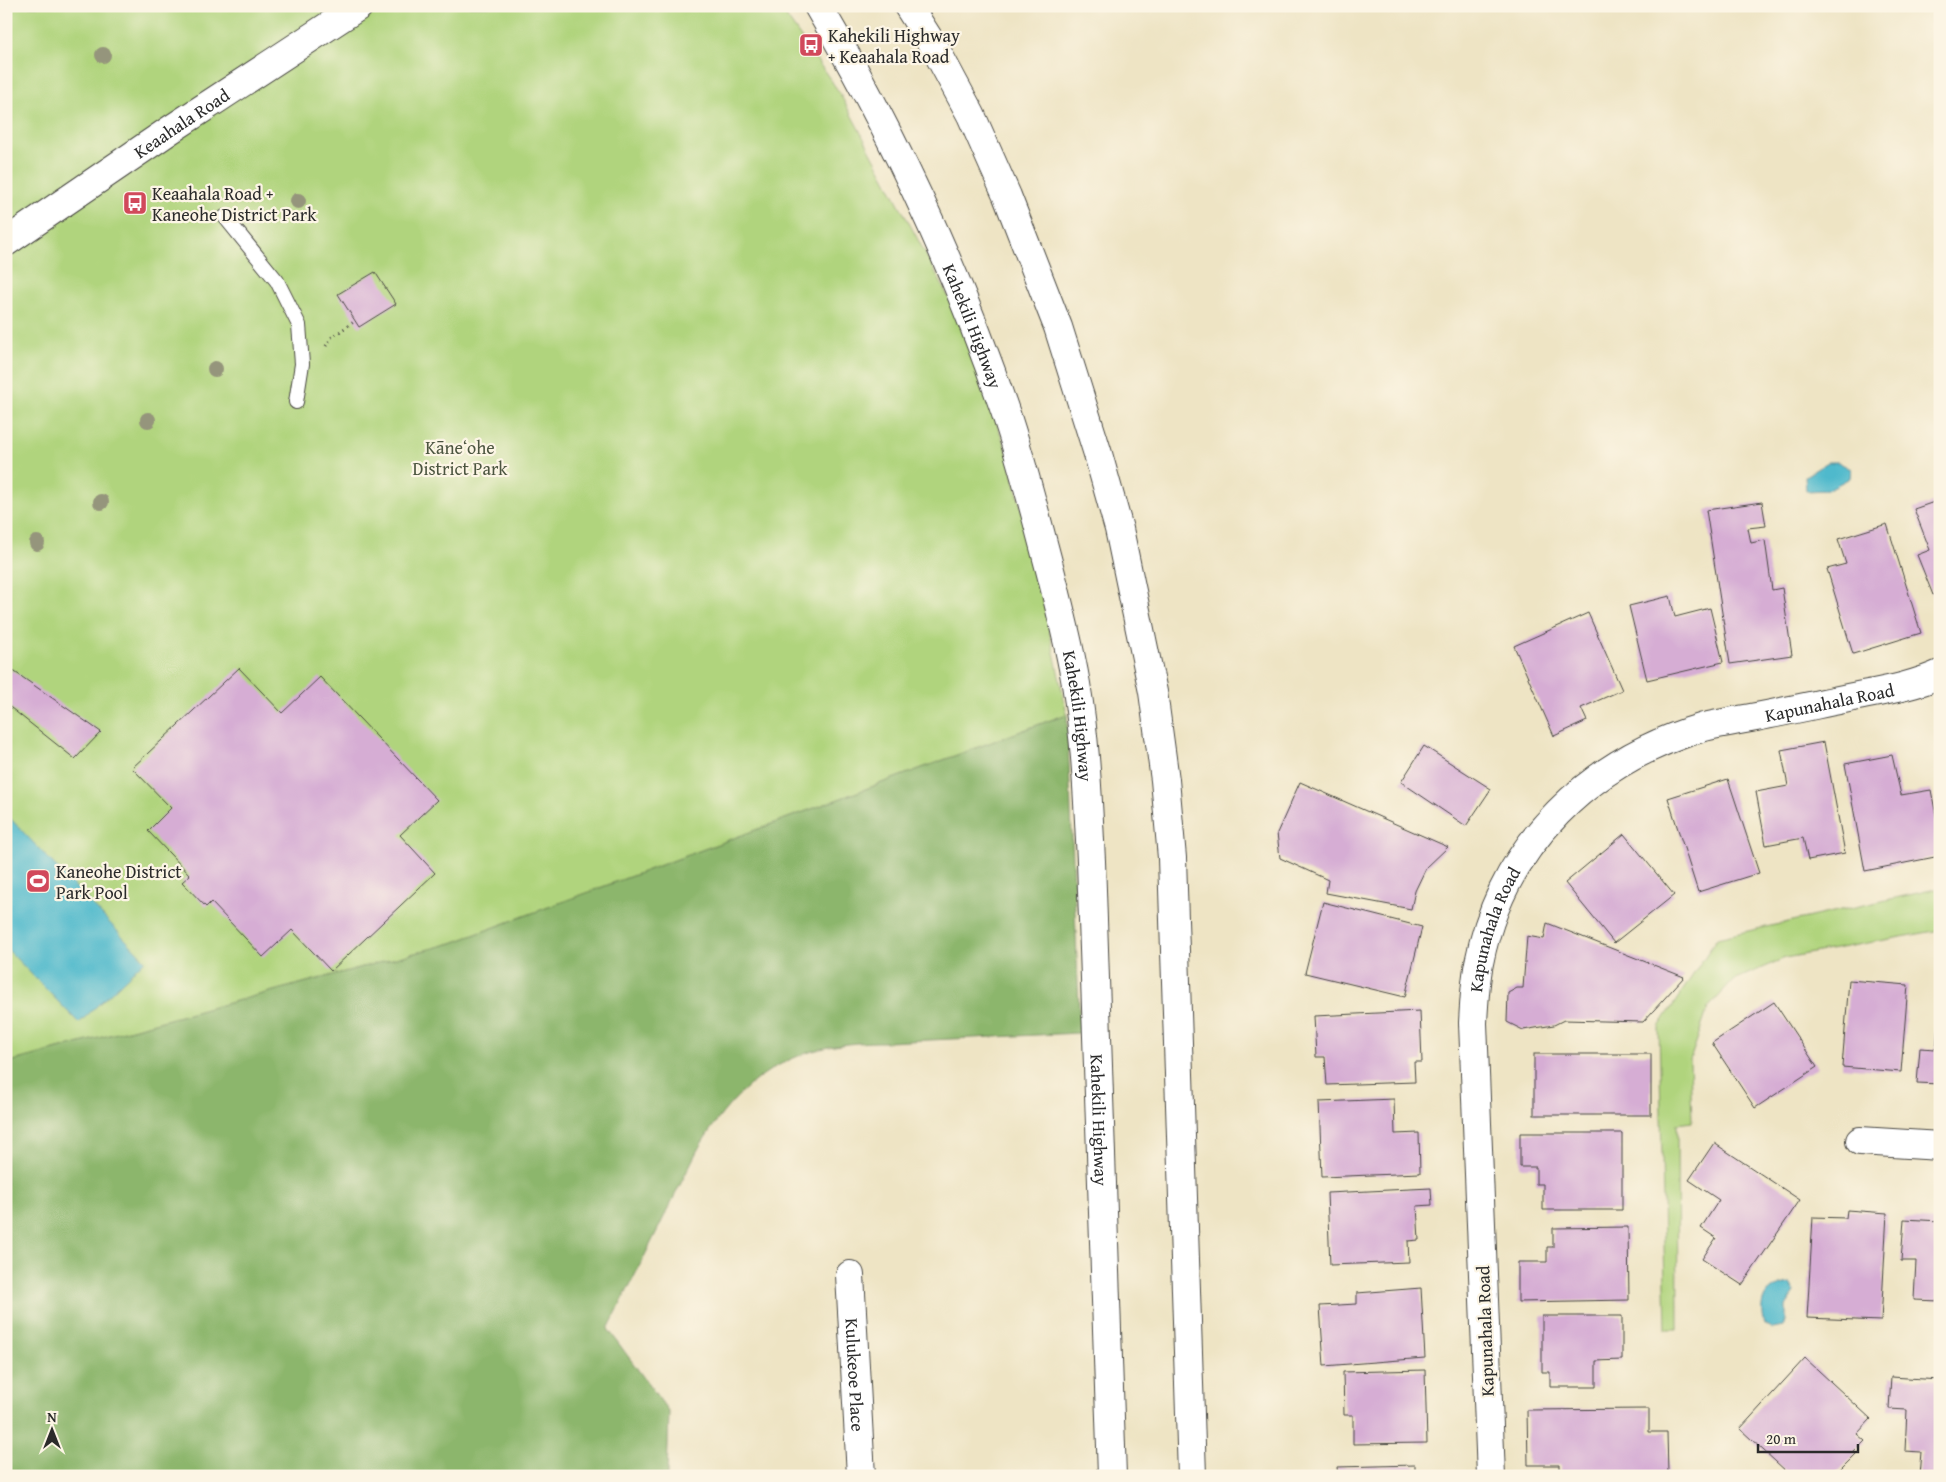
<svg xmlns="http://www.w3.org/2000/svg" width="1946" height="1482" font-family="'Gentium Book Plus',serif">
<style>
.green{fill:#b0d47d;stroke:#6e8054}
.forest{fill:#8cb66c;stroke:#5c704c}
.water{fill:#4fb9cc;stroke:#3d727c}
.building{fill:#d6add4}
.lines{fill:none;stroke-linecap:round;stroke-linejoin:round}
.service-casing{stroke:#484742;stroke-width:16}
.minor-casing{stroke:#484742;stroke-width:30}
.tertiary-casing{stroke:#484742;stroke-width:30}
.primary-casing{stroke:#484742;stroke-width:30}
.path{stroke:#484742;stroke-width:3;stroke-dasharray:1 4;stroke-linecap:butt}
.service{stroke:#fff;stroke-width:14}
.minor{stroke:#fff;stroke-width:28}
.tertiary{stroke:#fff;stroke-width:28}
.primary{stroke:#fff;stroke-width:28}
.tree{fill:#95957b}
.labels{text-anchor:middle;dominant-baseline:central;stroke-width:4.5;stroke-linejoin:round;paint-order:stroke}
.poi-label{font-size:18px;fill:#2b2b2b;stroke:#fcf5e5;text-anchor:start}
.street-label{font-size:18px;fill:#2b2b2b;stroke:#fcf5e5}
.park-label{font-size:18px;fill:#4c5540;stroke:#fcf5e5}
</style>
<rect width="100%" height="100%" fill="#fcf5e5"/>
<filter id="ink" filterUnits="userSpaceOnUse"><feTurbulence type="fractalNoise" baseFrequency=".02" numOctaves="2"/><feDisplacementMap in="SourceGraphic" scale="10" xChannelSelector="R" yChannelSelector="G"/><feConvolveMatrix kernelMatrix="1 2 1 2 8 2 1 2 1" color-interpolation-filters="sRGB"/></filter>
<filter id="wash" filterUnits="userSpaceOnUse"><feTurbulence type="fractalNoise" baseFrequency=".0096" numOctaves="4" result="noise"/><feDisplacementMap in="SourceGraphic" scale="20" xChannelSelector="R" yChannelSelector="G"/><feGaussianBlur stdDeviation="1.12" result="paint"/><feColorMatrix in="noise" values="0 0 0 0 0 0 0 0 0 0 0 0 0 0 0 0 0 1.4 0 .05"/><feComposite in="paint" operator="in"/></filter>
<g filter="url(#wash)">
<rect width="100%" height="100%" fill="#eee4c4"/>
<g class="green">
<path d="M6 6H779L839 92 954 307 1008 454 1038 577 1067 714 452 943 6 1063Z"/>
<path d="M1940 888V930L1785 958 1734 980 1708 1008 1690 1060 1692 1122 1677 1124 1678 1329H1666L1659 1027 1717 938Z"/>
</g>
<path class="forest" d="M1067 714 1080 1033 887 1042C797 1041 742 1074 697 1151L608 1329 669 1412 667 1476H6V1063L452 943Z"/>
<g class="water">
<path d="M1828 462H1838L1851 469 1850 478 1827 490 1806 491 1805 476Z"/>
<path d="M6 814 145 960 79 1023 6 948Z"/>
<path d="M1790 1283 1795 1293 1786 1306V1321L1783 1327 1773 1329 1764 1324C1757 1300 1767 1286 1790 1283Z"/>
</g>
<g id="blocks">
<g class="building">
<path d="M375 272 396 304 359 327 338 294Z"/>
<path d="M1940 500V592L1933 595 1917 555 1930 550 1914 509Z"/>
<path d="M1762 502 1766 526 1748 528 1751 543 1765 540 1772 590 1782 588 1792 655 1730 664 1706 510Z"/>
<path d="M1887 524 1921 633 1853 654 1827 569 1846 564 1838 539Z"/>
<path d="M1670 596 1675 617 1710 608 1723 662 1647 680 1629 606Z"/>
<path d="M1588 613 1622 690 1581 708 1587 721 1554 736 1514 646Z"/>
<path d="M239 668 282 713 320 677 437 800 400 835 435 873 331 971 292 930 263 957 211 902 206 907 182 882 190 875 148 831 171 808 132 768Z"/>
<path d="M12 670 101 732 75 759 6 704V677Z"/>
<path d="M1824 742 1845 853 1808 860 1803 838 1766 845 1756 792 1788 786 1781 750Z"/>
<path d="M1424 746 1491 789 1466 826 1401 782Z"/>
<path d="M1892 755 1901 795 1931 790 1940 836V856L1865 871 1845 764Z"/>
<path d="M1728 779 1759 873 1698 892 1668 798Z"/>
<path d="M1300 782 1448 847 1426 868 1415 891 1411 909 1326 893 1328 880 1280 858 1277 833Z"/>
<path d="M1624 834 1674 895 1614 943 1565 883Z"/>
<path d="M1323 902 1422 927 1405 997 1305 973Z"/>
<path d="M1547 923 1684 977 1643 1022 1564 1020 1554 1025 1523 1030 1507 1022 1508 993 1517 988H1523L1527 936 1544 939Z"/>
<path d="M1849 980 1908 985 1901 1072 1842 1067Z"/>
<path d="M1774 1002 1817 1067 1755 1108 1712 1043Z"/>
<path d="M1420 1011 1422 1062H1414L1415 1082 1327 1085 1325 1057H1316L1314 1016Z"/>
<path d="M1938 1022H1940V1084L1917 1083 1920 1048 1936 1049Z"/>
<rect x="1534" y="1054" width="117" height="61"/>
<path d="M1394 1099 1395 1134 1419 1133 1420 1173 1322 1177 1319 1102Z"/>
<path d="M1520 1133H1622V1210H1543V1184H1536V1167H1520Z"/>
<path d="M1714 1143 1800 1200 1742 1285 1702 1259 1716 1238 1701 1228 1719 1200 1689 1180Z"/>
<path d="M1431 1188 1432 1205 1417 1206 1419 1240 1408 1241 1409 1262 1330 1265 1327 1193Z"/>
<path d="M1847 1210 1887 1213 1881 1321 1807 1318 1813 1217 1846 1218Z"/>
<path d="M1904 1219 1940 1221V1301L1914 1300 1916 1261H1901Z"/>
<path d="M1628 1227 1629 1300 1518 1302V1262H1547V1247H1553V1228Z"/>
<path d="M1421 1288 1425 1358 1324 1366 1320 1306 1357 1304V1293Z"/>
<path d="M1542 1316H1622V1360L1596 1361V1387H1550V1372H1542Z"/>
<path d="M1805 1358 1871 1419 1857 1434 1865 1441 1854 1452 1856 1454 1834 1476H1796L1789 1470 1787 1472 1740 1429Z"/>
<path d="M1425 1370 1427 1443 1353 1444V1415H1344L1343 1372Z"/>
<path d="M1891 1377 1940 1380V1476H1919L1921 1452 1905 1451 1907 1410 1889 1409Z"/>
<path d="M1649 1409V1432H1667L1668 1473H1662V1476H1560V1465H1528L1527 1410Z"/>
<path d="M1415 1465V1476H1338L1337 1467Z"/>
</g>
</g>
</g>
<g filter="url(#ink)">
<use href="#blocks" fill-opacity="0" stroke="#484742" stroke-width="1"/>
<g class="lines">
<defs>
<path id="service" d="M225 217 277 281 299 325 302 364 296 402"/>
<g id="minor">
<path d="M1860 1141 1940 1146"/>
<path id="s1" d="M850 1275 861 1476"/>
<path id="s2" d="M1491 1476 1473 1023C1474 1003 1475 983 1479 963 1502 844 1591 760 1704 727 1721 723 1739 720 1756 717 1792 710 1828 702 1863 695 1889 690 1916 685 1940 674"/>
</g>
<g id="tertiary">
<path id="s3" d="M6 242 170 130 359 6"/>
</g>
<g id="primary">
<path id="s4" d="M818 6C893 134 957 270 1005 411 1020 455 1032 501 1044 547 1056 592 1068 638 1076 684 1086 742 1088 802 1091 861L1112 1476"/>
<path d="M908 6 936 50 971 115 1007 196 1058 327 1098 454 1119 529 1153 692 1165 780 1172 858 1192 1476"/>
</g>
</defs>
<use href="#service" class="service-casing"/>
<use href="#minor" class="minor-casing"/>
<use href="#tertiary" class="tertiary-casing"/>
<use href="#primary" class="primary-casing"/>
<g class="path">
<path d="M1585 9 1586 6"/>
<path d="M326 346 332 337 355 321"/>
</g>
<use href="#service" class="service"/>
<use href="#minor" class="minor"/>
<use href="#tertiary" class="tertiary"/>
<use href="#primary" class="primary"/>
</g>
<g class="tree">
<circle cx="103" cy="55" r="8"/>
<circle cx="298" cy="201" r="8"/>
<circle cx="215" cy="369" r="8"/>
<circle cx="148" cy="420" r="8"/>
<circle cx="101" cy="502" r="8"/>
<circle cx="37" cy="543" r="8"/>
</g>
</g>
<defs>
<symbol id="bus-square" viewBox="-11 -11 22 22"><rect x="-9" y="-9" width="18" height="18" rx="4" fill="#d1495b" stroke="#fcf5e5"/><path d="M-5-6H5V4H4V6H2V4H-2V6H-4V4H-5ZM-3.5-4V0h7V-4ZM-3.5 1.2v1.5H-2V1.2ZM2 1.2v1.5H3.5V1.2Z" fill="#fff"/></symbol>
<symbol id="stadium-square" viewBox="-11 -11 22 22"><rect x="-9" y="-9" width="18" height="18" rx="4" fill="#d1495b" stroke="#fcf5e5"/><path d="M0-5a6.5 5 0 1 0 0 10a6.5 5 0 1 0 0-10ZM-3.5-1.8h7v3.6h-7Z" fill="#fff"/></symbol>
</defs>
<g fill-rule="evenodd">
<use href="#bus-square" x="797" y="31" width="28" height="28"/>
<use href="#bus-square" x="121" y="189" width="28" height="28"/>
<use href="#stadium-square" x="24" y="867" width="28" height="28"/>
</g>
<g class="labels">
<g class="poi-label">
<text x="828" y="35">Kahekili Highway<tspan x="828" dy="21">+ Keaahala Road</tspan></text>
<text x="152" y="193">Keaahala Road +<tspan x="152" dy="21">Kaneohe District Park</tspan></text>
<text x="56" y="871">Kaneohe District<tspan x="56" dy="21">Park Pool</tspan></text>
</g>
<g class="street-label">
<text stroke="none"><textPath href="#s3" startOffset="212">Keaahala Road</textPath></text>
<text stroke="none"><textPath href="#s4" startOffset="356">Kahekili Highway</textPath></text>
<text stroke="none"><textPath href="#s2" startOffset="985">Kapunahala Road</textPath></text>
<text stroke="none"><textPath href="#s4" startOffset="761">Kahekili Highway</textPath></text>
<text stroke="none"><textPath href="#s2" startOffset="550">Kapunahala Road</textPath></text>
<text stroke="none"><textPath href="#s4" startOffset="1166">Kahekili Highway</textPath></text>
<text transform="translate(1485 1331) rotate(-92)">Kapunahala Road</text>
<text stroke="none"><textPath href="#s1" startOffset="100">Kulukeoe Place</textPath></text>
</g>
<g class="park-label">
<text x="460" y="447">Kāneʻohe<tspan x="460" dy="21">District Park</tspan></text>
</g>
</g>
<rect width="1946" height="1482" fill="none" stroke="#fcf5e5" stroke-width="25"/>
<g transform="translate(52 1430)" stroke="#fcf5e5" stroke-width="4" paint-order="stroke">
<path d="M0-4L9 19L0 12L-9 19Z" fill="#2b2b2b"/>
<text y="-8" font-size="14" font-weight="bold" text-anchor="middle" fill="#2b2b2b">N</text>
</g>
<path d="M1758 1444v8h100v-8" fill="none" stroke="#2b2b2b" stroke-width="2.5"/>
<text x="1766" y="1444" font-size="15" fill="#2b2b2b" stroke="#fcf5e5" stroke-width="4" paint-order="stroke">20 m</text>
</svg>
